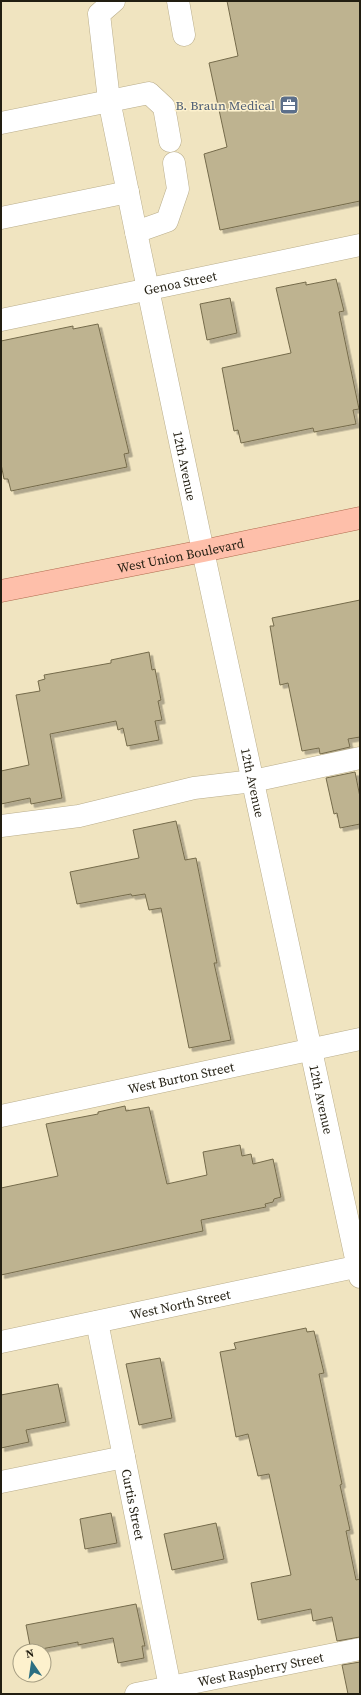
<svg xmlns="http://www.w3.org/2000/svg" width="361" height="1695" font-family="'Source Serif 4',serif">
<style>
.building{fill:#beb390;stroke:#756b4b;filter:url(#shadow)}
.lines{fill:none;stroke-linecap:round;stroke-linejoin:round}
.minor-casing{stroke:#b9ad8b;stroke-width:23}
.major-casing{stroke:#b06b4f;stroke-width:23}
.minor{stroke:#fff;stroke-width:22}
.major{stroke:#febfaa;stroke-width:22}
.labels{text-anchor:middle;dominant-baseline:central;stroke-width:3;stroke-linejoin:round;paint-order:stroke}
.service-label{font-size:13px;fill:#4e5e75;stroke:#fdf1cd;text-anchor:end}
.street-label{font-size:13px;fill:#221e11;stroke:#fdf1cd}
</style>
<defs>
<filter id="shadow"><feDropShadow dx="3.5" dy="3.5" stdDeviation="0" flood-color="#0004"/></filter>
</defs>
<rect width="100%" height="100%" fill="#f0e4c0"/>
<g class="building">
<path d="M227 1H360V201L220 230 204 154 227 147 209 63 238 56Z"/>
<path d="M336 279 344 311 339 312 359 409 353 410 356 424 314 432 313 428 241 443 238 430 234 431 222 368 291 353 276 288 306 282V285Z"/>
<path d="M230 298 237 333 207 340 200 304Z"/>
<path d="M98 324 129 453 124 454 127 467 11 491 8 479H4L1 464V341L73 326V329Z"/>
<path d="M360 600V737L348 739 350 747 320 754 319 748 302 751 288 683 280 685 270 626H274L272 618Z"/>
<path d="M149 652 152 670 155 669 161 700 158 701 162 720 155 721 159 740 127 746 123 728 118 730 116 721 50 734 62 798 31 804 30 798 1 804V771L29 765 16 695 40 691 38 681 45 679 44 675 111 663V660Z"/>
<path d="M355 772 360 797V824L340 828 337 813 334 814 326 778Z"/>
<path d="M176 821 185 860 196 858 217 963H214L231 1040 189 1048 161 908 149 910 145 894 132 896 131 894 77 904 70 872 139 858 133 830Z"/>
<path d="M125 1106 126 1111 149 1107 167 1184 207 1175 203 1152 240 1145 242 1156 251 1154 253 1164 273 1159 281 1197 274 1199 273 1202 265 1204 266 1207 201 1220 203 1231 1 1275V1188L58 1176 46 1124 98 1114V1112Z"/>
<path d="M306 1328 307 1332 314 1331 324 1373 319 1374 342 1484 340 1485 350 1530 346 1531 356 1580 360 1579V1637L337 1641 332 1617 313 1621 311 1609 258 1620 251 1583 291 1575 269 1474 258 1476 248 1434 236 1437 220 1352 236 1349 234 1343Z"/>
<path d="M160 1358 172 1418 139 1425 126 1364Z"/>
<path d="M58 1384 66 1422 26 1430 29 1442 1 1448V1395Z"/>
<path d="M111 1513 117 1543 85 1549 80 1519Z"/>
<path d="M216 1523 224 1559 172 1570 164 1534Z"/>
<path d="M136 1604 145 1646H142L144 1658 118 1663 113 1638 78 1645V1642L31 1651 26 1625Z"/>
<path d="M360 1662V1694H348L342 1665Z"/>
</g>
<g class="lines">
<defs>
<g id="minor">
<path id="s1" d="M114 1 99 14 109 100 136 232 203 551 360 1277"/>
<path d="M178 1 184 35"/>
<path d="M1 123 149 93 164 107 170 141"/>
<path d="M1 218 128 192"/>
<path d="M136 232 167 221 178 189 174 163"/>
<path id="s2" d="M1 320 360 245"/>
<path d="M1 826 79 816 194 788 253 781 360 758"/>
<path id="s3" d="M1 1116 360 1039"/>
<path id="s4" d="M97 1322 170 1687"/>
<path id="s5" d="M1 1342 360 1266"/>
<path d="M1 1482 124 1457"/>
<path id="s6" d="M136 1694 360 1649"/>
</g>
<g id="major">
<path id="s7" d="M1 591 203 551 360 518"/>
</g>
</defs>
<use href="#minor" class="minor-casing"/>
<use href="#major" class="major-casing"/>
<use href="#minor" class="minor"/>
<use href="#major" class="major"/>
</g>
<defs>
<symbol id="office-square" viewBox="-11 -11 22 22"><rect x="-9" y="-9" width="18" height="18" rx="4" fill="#5c6f8a" stroke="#fdf1cd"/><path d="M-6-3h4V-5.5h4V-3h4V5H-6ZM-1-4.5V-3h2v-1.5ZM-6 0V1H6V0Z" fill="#fff"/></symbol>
</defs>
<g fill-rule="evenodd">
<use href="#office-square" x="278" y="94" width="22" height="22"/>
</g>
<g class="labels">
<g class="service-label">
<text x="275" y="105">B. Braun Medical</text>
</g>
<g class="street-label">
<text stroke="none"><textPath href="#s2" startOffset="183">Genoa Street</textPath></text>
<text stroke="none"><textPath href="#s1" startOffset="480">12th Avenue</textPath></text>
<text stroke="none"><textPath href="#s7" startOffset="183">West Union Boulevard</textPath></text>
<text stroke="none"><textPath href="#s1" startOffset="804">12th Avenue</textPath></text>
<text stroke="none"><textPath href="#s3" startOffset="184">West Burton Street</textPath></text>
<text stroke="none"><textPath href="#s1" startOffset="1128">12th Avenue</textPath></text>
<text stroke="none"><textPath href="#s5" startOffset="183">West North Street</textPath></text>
<text stroke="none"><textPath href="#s4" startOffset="186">Curtis Street</textPath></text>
<text stroke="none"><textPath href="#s6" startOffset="127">West Raspberry Street</textPath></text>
</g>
</g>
<rect width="361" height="1695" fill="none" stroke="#221e11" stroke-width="4"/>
<g transform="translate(32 1663) rotate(347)"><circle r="19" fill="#fdf1cd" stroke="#a59d82"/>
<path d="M0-3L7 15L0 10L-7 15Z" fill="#2c6f81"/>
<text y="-6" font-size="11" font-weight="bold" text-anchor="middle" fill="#221e11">N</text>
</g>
</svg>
